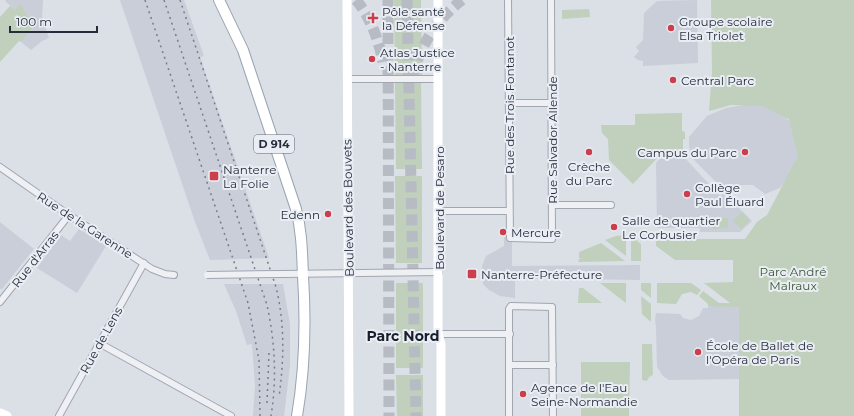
<svg xmlns="http://www.w3.org/2000/svg" width="854" height="416" font-family="Montserrat,sans-serif">
<style>
.built{fill:#c9ced8}
.green{fill:#c0d0bc}
.lines{fill:none;stroke-linecap:round;stroke-linejoin:round}
.highway-tunnel{stroke:#b7bbc4;stroke-width:11;stroke-dasharray:11 5.5;stroke-linecap:butt}
.street-casing{stroke:#a1a6b0;stroke-width:8}
.primary-casing{stroke:#9ba3b1;stroke-width:12}
.street{stroke:#eef0f4;stroke-width:6}
.secondary{stroke:#fff;stroke-width:9}
.primary{stroke:#fff;stroke-width:10}
.rail{stroke:#757e8f;stroke-width:1.5;stroke-dasharray:2 4;stroke-linecap:butt}
.street-bridge-casing{stroke:#a1a6b0;stroke-width:8;stroke-linecap:butt}
.street-bridge{stroke:#eef0f4;stroke-width:6}
.poi-dot{fill:#cd3e4d;stroke:#eaeef4;stroke-width:1.5}
.labels{text-anchor:middle;dominant-baseline:central;stroke-width:4;stroke-linejoin:round;paint-order:stroke}
.shield{fill:#eaeef4;stroke:#606673;stroke-width:1}
.shield-label{font-size:11px;font-weight:bold;fill:#252c3c}
.poi-label{font-size:12px;fill:#252c3c;stroke:#eaeef4;text-anchor:start}
.street-label{font-size:12px;fill:#252c3c;stroke:#eaeef4}
.park-label{font-size:12px;fill:#385733;stroke:#eaeef4}
.quarter-label{font-size:14px;font-weight:bold;fill:#181e2c;stroke:#eaeef4}
</style>
<rect width="100%" height="100%" fill="#dbdfe6"/>
<g class="built">
<path d="M6 0H43L42 17 49 38 42 41 31 50 21 42 33 28 21 3 15 10 5 1Z"/>
<path d="M120 0H184L204 56 200 57 269 258 210 260 195 222Z"/>
<path d="M697 0 698 63 643 66V61L638 60 634 57 639 51 636 47 643 40 644 13 657 1Z"/>
<path d="M757 103 781 113 794 125 800 160 780 188 765 194 753 185H734L722 188 692 158 689 146V137L707 116 726 108Z"/>
<path d="M662 156H683L720 196 724 193 752 221 740 232H700V228H657L656 163Z"/>
<path d="M0 222 34 249 2 289H0Z"/>
<path d="M79 229 106 246 77 293 37 268 61 235 70 241Z"/>
<path d="M504 237H512V266L640 265V280L515 278V298L500 296 489 290 483 284 482 266 486 256 504 246Z"/>
<path d="M224 284H283L290 324V366L284 416H253L255 385 252 344 247 345 236 311Z"/>
<path d="M710 306H739V379L669 380 663 376 657 367 656 327 655 320 656 313 680 314 683 318 691 320 699 316 703 308H709Z"/>
</g>
<g class="green">
<path d="M394 0H421L422 76H395Z"/>
<path d="M711 0H854V416H739V307L710 306 708 308V304L699 296 703 291 719 303H730L704 283 733 282V260H675L656 246V239H745L757 222 767 215 798 156 789 119 762 106 731 105 709 111 712 72Z"/>
<path d="M21 3 33 28 21 42 19 41 0 62V17L10 6 15 10Z"/>
<path d="M589 9 590 17 562 19V10Z"/>
<path d="M395 82H421L422 169H396Z"/>
<path d="M682 113V131L685 132V139H683V153L661 154 633 184 609 160 608 139 602 133 601 125H635V114Z"/>
<path d="M395 176H422V263H396Z"/>
<path d="M742 212 750 220 741 229 733 221Z"/>
<path d="M728 218V228L713 229 712 219Z"/>
<path d="M626 235V256L605 240 616 236Z"/>
<path d="M631 236 641 244V261H631Z"/>
<path d="M601 243 625 261 578 262 579 259H582L579 258V252Z"/>
<rect x="396" y="283" width="27" height="85"/>
<path d="M600 283H626V303Z"/>
<path d="M641 283H651V298L641 290Z"/>
<path d="M657 283H691L701 290 697 295 691 292 682 294 676 304 657 303Z"/>
<path d="M579 288H583L602 303H578Z"/>
<path d="M641 296 651 304V322L642 314Z"/>
<path d="M642 344H652L653 375 649 377 647 381 642 380Z"/>
<path d="M581 362H630L629 416H581Z"/>
<path d="M396 375H423V416H397Z"/>
</g>
<g class="lines">
<g class="highway-tunnel">
<path d="M356 0C370 16 379 41 383 62"/>
<path d="M388 0 389 416"/>
<path d="M407 0 416 416"/>
<path d="M412 76C421 45 436 20 462 0"/>
</g>
<defs>
<g id="street">
<path d="M508 0 510 238 548 239H552L551 0"/>
<path d="M347 79H438"/>
<path d="M509 103H552"/>
<path d="M0 167 63 211 152 269 165 274 174 275"/>
<path d="M552 205H611"/>
<path d="M439 211H509"/>
<path d="M282 274 439 272"/>
<path d="M0 302 69 215"/>
<path d="M438 334H510"/>
<path d="M99 343 231 416"/>
<path d="M509 365H553"/>
<path d="M59 416 144 263"/>
<path d="M509 416V309L511 306 552 307 553 416"/>
</g>
<path id="primary" d="M219 0 243 50 296 209C302 232 302 253 303 276 306 323 305 369 297 416"/>
</defs>
<use href="#street" class="street-casing"/>
<use href="#primary" class="primary-casing"/>
<use href="#street" class="street"/>
<g class="secondary">
<path d="M347 0 349 416"/>
<path d="M438 0V334L441 344V416"/>
<path d="M0 413 7 416"/>
</g>
<use href="#primary" class="primary"/>
<g class="rail">
<path d="M145 0 248 303 259 360 260 416"/>
<path d="M164 0 267 305C275 342 277 379 271 416"/>
<path d="M180 0 276 287C285 324 284 360 279 397"/>
<path d="M267 403 269 353"/>
</g>
<defs>
<path id="street-bridge" d="M207 275 282 274"/>
</defs>
<use href="#street-bridge" class="street-bridge-casing"/>
<use href="#street-bridge" class="street-bridge"/>
</g>
<g class="poi-dot">
<path d="M371 12h4v4h4v4h-4v4h-4v-4h-4v-4h4z"/>
<circle cx="671" cy="28" r="4"/>
<circle cx="372" cy="59" r="4"/>
<circle cx="673" cy="80" r="4"/>
<circle cx="589" cy="152" r="4"/>
<circle cx="745" cy="152" r="4"/>
<rect x="209" y="171" width="10" height="10" rx="2"/>
<circle cx="687" cy="194" r="4"/>
<circle cx="328" cy="214" r="4"/>
<circle cx="614" cy="227" r="4"/>
<circle cx="503" cy="232" r="4"/>
<rect x="467" y="269" width="10" height="10" rx="2"/>
<circle cx="698" cy="352" r="4"/>
<circle cx="523" cy="394" r="4"/>
</g>
<g class="labels">
<rect class="shield" x="254" y="135" width="40" height="18" rx="3"/>
<g class="shield-label">
<text x="274" y="144">D 914</text>
</g>
<g class="poi-label">
<text x="382" y="11">Pôle santé<tspan x="382" dy="14">la Défense</tspan></text>
<text x="679" y="21">Groupe scolaire<tspan x="679" dy="14">Elsa Triolet</tspan></text>
<text x="380" y="52">Atlas Justice<tspan x="380" dy="14">- Nanterre</tspan></text>
<text x="681" y="80">Central Parc</text>
<text x="737" y="152" text-anchor="end">Campus du Parc</text>
<text x="589" y="166" text-anchor="middle">Crèche<tspan x="589" dy="14">du Parc</tspan></text>
<text x="223" y="169">Nanterre<tspan x="223" dy="14">La Folie</tspan></text>
<text x="695" y="187">Collège<tspan x="695" dy="14">Paul Éluard</tspan></text>
<text x="320" y="214" text-anchor="end">Edenn</text>
<text x="622" y="220">Salle de quartier<tspan x="622" dy="14">Le Corbusier</tspan></text>
<text x="511" y="232">Mercure</text>
<text x="481" y="274">Nanterre-Préfecture</text>
<text x="706" y="345">École de Ballet de<tspan x="706" dy="14">l'Opéra de Paris</tspan></text>
<text x="531" y="387">Agence de l'Eau<tspan x="531" dy="14">Seine-Normandie</tspan></text>
</g>
<g class="street-label">
<text transform="translate(509 105) rotate(-90)">Rue des Trois Fontanot</text>
<text transform="translate(552 140) rotate(-90)">Rue Salvador Allende</text>
<text transform="translate(348 208) rotate(-91)">Boulevard des Bouvets</text>
<text transform="translate(439 208) rotate(-90)">Boulevard de Pesaro</text>
<text transform="translate(85 225) rotate(33)">Rue de la Garenne</text>
<text transform="translate(35 259) rotate(-52)">Rue d'Arras</text>
<text transform="translate(101 340) rotate(-61)">Rue de Lens</text>
</g>
<g class="park-label">
<text x="793" y="271">Parc André<tspan x="793" dy="14">Malraux</tspan></text>
</g>
<g class="quarter-label">
<text x="403" y="336">Parc Nord</text>
</g>
</g>
<path d="M10 26v6h87v-6" fill="none" stroke="#252c3c" stroke-width="2"/>
<text x="16" y="26" font-size="12" fill="#252c3c" stroke="#eaeef4" stroke-width="3" paint-order="stroke">100 m</text>
</svg>
